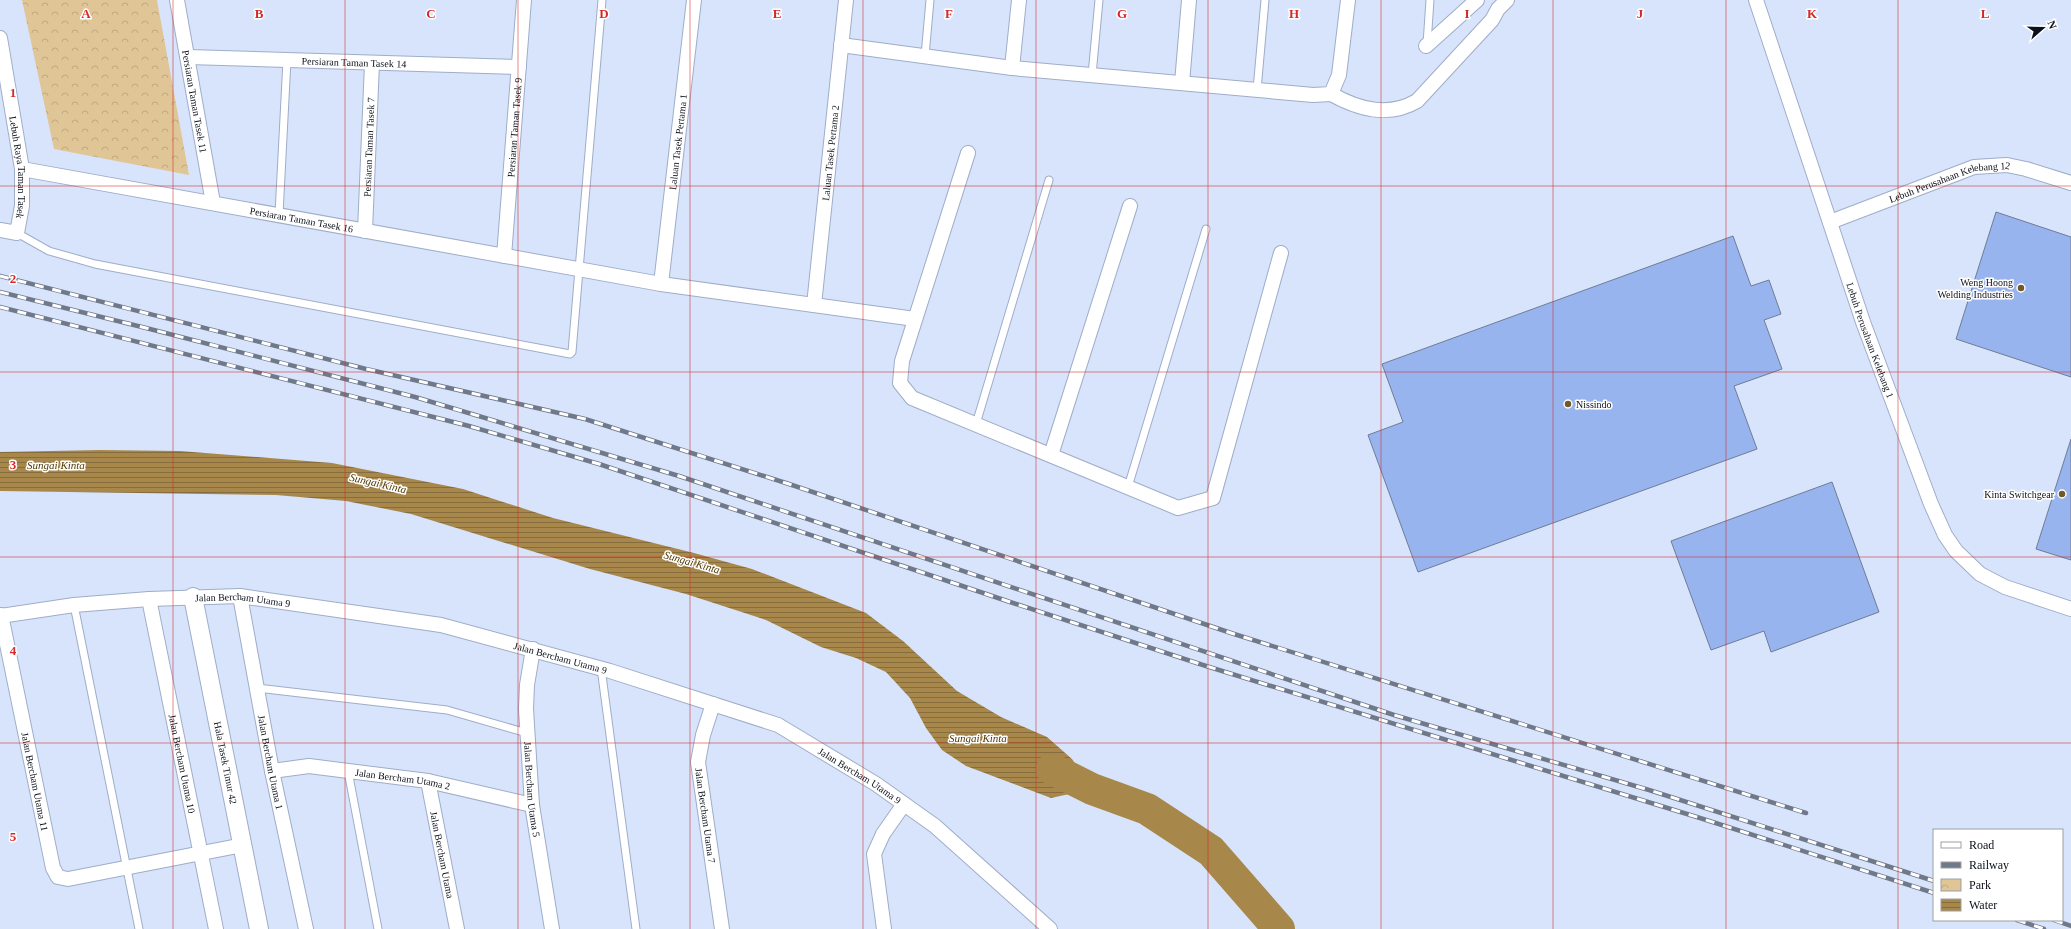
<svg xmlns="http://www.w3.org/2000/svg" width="2071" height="929" font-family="'Times New Roman',serif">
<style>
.park{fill:url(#park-crowns)}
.water{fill:url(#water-rules)}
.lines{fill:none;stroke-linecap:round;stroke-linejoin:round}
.river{stroke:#a8874a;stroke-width:32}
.building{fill:#97b4ee;stroke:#6f7c96}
.service-casing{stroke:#9fadc9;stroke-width:9}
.minor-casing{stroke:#9fadc9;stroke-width:16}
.tertiary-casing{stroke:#9fadc9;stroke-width:20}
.service{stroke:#fff;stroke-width:7}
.minor{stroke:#fff;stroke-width:14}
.tertiary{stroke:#fff;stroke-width:18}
.rail-casing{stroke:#70798a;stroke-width:4.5}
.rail{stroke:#fff;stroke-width:3;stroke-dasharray:9;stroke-linecap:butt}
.grid{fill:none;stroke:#d62828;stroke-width:1;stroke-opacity:0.55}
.poi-dot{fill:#72592a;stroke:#fff;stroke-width:1.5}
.labels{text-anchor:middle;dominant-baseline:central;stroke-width:3;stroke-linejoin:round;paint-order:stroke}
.street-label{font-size:10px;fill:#0b101a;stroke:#fff}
.poi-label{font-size:10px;fill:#0b101a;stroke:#fff;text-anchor:end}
.water-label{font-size:11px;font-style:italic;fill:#4f3703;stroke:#fff}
.grid-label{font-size:13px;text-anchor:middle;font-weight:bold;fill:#d62828;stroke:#fff;stroke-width:3;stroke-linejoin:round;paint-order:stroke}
</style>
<defs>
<pattern id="park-crowns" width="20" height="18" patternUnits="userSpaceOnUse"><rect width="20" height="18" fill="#e0c697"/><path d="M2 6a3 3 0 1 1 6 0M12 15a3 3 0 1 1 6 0" fill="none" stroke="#bfa982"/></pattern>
<pattern id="water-rules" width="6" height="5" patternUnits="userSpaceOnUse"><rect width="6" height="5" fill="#a8874a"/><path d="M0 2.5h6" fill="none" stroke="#876d3d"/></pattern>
</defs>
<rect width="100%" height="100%" fill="#d7e4fb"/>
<path class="park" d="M22 0H157L189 175 54 149Z"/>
<path class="water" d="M100 450 180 451 332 463 463 489 553 518 694 553 752 569 866 613 903 641 957 691 1001 717 1047 737 1072 759 1092 789 1051 798 966 766 942 750 926 728 910 698 886 672 856 658 821 647 766 620 686 594 590 569 411 514 346 501 276 495 0 491V452Z"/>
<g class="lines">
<path class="river" d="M1052 769 1092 789 1147 809 1211 851 1279 929"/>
</g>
<g class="building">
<path d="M1996 212 2071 237V377L1956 339Z"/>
<path d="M1733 236 1751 286 1769 280 1781 314 1764 320 1782 369 1734 386 1757 449 1418 572 1368 435 1403 422 1382 364Z"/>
<path d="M2071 439V560L2036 549Z"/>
<path d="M1832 482 1879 612 1771 652 1764 631 1711 650 1671 541Z"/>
</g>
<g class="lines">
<defs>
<g id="service">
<path d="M1427 44 1430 0"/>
<path d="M925 56 930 0"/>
<path d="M1092 75 1099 0"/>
<path d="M1257 90 1265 0"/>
<path d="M279 214 287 60"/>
<path d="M17 233 49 251 95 264 570 354 572 352 602 0"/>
<path d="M976 424 1049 180"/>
<path d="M1128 487 1206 229"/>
<path d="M74 605 139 929"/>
<path d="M601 668 636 929"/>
<path d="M257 688 447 710 527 733"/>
<path d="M348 771 378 929"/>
</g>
<g id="minor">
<path id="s1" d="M177 0 213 203"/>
<path id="s2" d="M1756 0 1863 322 1931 504 1945 535 1956 551 1980 574 2005 587 2071 609"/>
<path id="s3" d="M0 38 22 169V206L17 233 0 230"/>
<path d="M841 45 1012 68 1313 95 1331 94 1339 75 1348 0"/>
<path d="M1426 46 1477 0"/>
<path id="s4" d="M188 57 519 67"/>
<path d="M1012 68 1019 0"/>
<path d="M1182 83 1189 0"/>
<path d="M1331 94C1358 109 1388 118 1417 101L1492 20 1498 9 1507 0"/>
<path d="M968 153 902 361 900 383 912 398 1178 508 1213 498 1281 253"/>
<path id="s5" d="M22 169 661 284 915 319"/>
<path id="s6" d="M1830 222 1974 167 2007 165 2026 169 2071 183"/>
<path id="s7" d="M365 231 372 63"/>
<path id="s8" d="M504 256 524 0"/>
<path id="s9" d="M661 284 694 0"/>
<path id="s10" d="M814 305 846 0"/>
<path d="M1051 455 1130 206"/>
<path id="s11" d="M240 596 272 771 306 929"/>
<path id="s12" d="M149 599 216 929"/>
<path id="s13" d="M1 615 53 868 58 877 68 879 243 845"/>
<path id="s14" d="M0 616 74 605 149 599 240 596 441 625 610 671 778 725 876 784 935 826 1050 929"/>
<path id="s15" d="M533 649 527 685 526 709 532 805 552 929"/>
<path id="s16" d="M713 704 703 735 698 762 722 929"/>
<path id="s17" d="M272 771 309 766 428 781 532 805"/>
<path id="s18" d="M428 781 457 929"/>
<path d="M884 929 874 854 883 834 904 804"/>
</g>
<g id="tertiary">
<path id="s19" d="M193 597 259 929"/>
</g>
</defs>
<use href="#service" class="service-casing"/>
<use href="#minor" class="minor-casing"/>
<use href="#tertiary" class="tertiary-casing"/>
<use href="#service" class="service"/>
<use href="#minor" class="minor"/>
<use href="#tertiary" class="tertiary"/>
<defs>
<g id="rail">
<path d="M0 276 366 369 585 419 789 484 1234 634 1806 813"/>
<path d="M0 292 146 328 415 397 679 476 1394 715 1649 790 1934 881"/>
<path d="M0 307 469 426 599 464 1010 602 1206 666 1700 818 1934 893"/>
<path d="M2017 920 2044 929"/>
<path d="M2054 920 2071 926"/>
</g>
</defs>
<use href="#rail" class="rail-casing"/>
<use href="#rail" class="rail"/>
</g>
<path class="grid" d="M173 0V929M345 0V929M518 0V929M690 0V929M863 0V929M1036 0V929M1208 0V929M1381 0V929M1553 0V929M1726 0V929M1898 0V929M0 186H2071M0 372H2071M0 557H2071M0 743H2071"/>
<g class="poi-dot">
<circle cx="2021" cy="288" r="4"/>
<circle cx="1568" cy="404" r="4"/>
<circle cx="2062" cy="494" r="4"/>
</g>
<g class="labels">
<g class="street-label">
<text stroke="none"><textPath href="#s4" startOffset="166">Persiaran Taman Tasek 14</textPath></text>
<text stroke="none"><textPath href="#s1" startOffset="103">Persiaran Taman Tasek 11</textPath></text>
<text stroke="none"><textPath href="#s8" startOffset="129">Persiaran Taman Tasek 9</textPath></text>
<text stroke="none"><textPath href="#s9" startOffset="143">Laluan Tasek Pertama 1</textPath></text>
<text stroke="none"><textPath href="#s7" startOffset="84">Persiaran Taman Tasek 7</textPath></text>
<text stroke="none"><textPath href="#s10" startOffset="153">Laluan Tasek Pertama 2</textPath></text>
<text stroke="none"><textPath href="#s3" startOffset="131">Lebuh Raya Taman Tasek</textPath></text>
<text stroke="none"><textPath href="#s6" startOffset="127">Lebuh Perusahaan Kelebang 12</textPath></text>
<text stroke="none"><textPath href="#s5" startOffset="284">Persiaran Taman Tasek 16</textPath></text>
<text stroke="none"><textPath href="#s2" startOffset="359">Lebuh Perusahaan Kelebang 1</textPath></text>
<text stroke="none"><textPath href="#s14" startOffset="244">Jalan Bercham Utama 9</textPath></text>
<text stroke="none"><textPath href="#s14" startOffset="568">Jalan Bercham Utama 9</textPath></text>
<text stroke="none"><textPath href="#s19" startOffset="169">Hala Tasek Timur 42</textPath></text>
<text stroke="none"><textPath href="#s11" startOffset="169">Jalan Bercham Utama 1</textPath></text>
<text stroke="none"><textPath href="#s12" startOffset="168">Jalan Bercham Utama 10</textPath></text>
<text stroke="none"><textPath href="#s14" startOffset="892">Jalan Bercham Utama 9</textPath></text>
<text stroke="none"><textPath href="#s17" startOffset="132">Jalan Bercham Utama 2</textPath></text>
<text stroke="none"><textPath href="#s13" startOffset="170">Jalan Bercham Utama 11</textPath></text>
<text stroke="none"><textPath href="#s15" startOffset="141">Jalan Bercham Utama 5</textPath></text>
<text stroke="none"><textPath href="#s16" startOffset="114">Jalan Bercham Utama 7</textPath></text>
<text stroke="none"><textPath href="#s18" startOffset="75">Jalan Bercham Utama</textPath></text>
</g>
<g class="poi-label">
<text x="2013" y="282">Weng Hoong<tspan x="2013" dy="12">Welding Industries</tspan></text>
<text x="1576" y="404" text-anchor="start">Nissindo</text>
<text x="2054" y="494">Kinta Switchgear</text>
</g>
<g class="water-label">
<text x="56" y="465">Sungai Kinta</text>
<text transform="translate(378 483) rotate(13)">Sungai Kinta</text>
<text transform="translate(692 562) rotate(16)">Sungai Kinta</text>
<text x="978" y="738">Sungai Kinta</text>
</g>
</g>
<g class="grid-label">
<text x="86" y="18">A</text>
<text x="259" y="18">B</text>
<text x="431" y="18">C</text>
<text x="604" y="18">D</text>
<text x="777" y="18">E</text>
<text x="949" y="18">F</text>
<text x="1122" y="18">G</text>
<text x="1294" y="18">H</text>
<text x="1467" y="18">I</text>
<text x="1640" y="18">J</text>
<text x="1812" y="18">K</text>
<text x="1985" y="18">L</text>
<text x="13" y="97">1</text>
<text x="13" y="283">2</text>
<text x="13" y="469">3</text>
<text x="13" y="655">4</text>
<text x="13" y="841">5</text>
</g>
<rect x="1933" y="829" width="130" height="92" fill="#ffffff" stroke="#9d9fa3"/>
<rect x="1941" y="842" width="20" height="6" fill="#ffffff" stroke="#9d9fa3"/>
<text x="1969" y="849" font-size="12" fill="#0b101a">Road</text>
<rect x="1941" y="862" width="20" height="6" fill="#70798a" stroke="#9d9fa3"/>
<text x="1969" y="869" font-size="12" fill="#0b101a">Railway</text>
<rect x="1941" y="879" width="20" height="12" fill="url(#park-crowns)" stroke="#9d9fa3"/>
<text x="1969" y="889" font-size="12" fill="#0b101a">Park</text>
<rect x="1941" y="899" width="20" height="12" fill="url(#water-rules)" stroke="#9d9fa3"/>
<text x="1969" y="909" font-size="12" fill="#0b101a">Water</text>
<g transform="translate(2043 28) rotate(70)" stroke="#ffffff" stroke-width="3" paint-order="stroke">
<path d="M0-3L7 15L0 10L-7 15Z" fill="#0b101a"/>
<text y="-6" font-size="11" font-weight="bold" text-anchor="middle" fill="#0b101a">N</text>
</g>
</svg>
